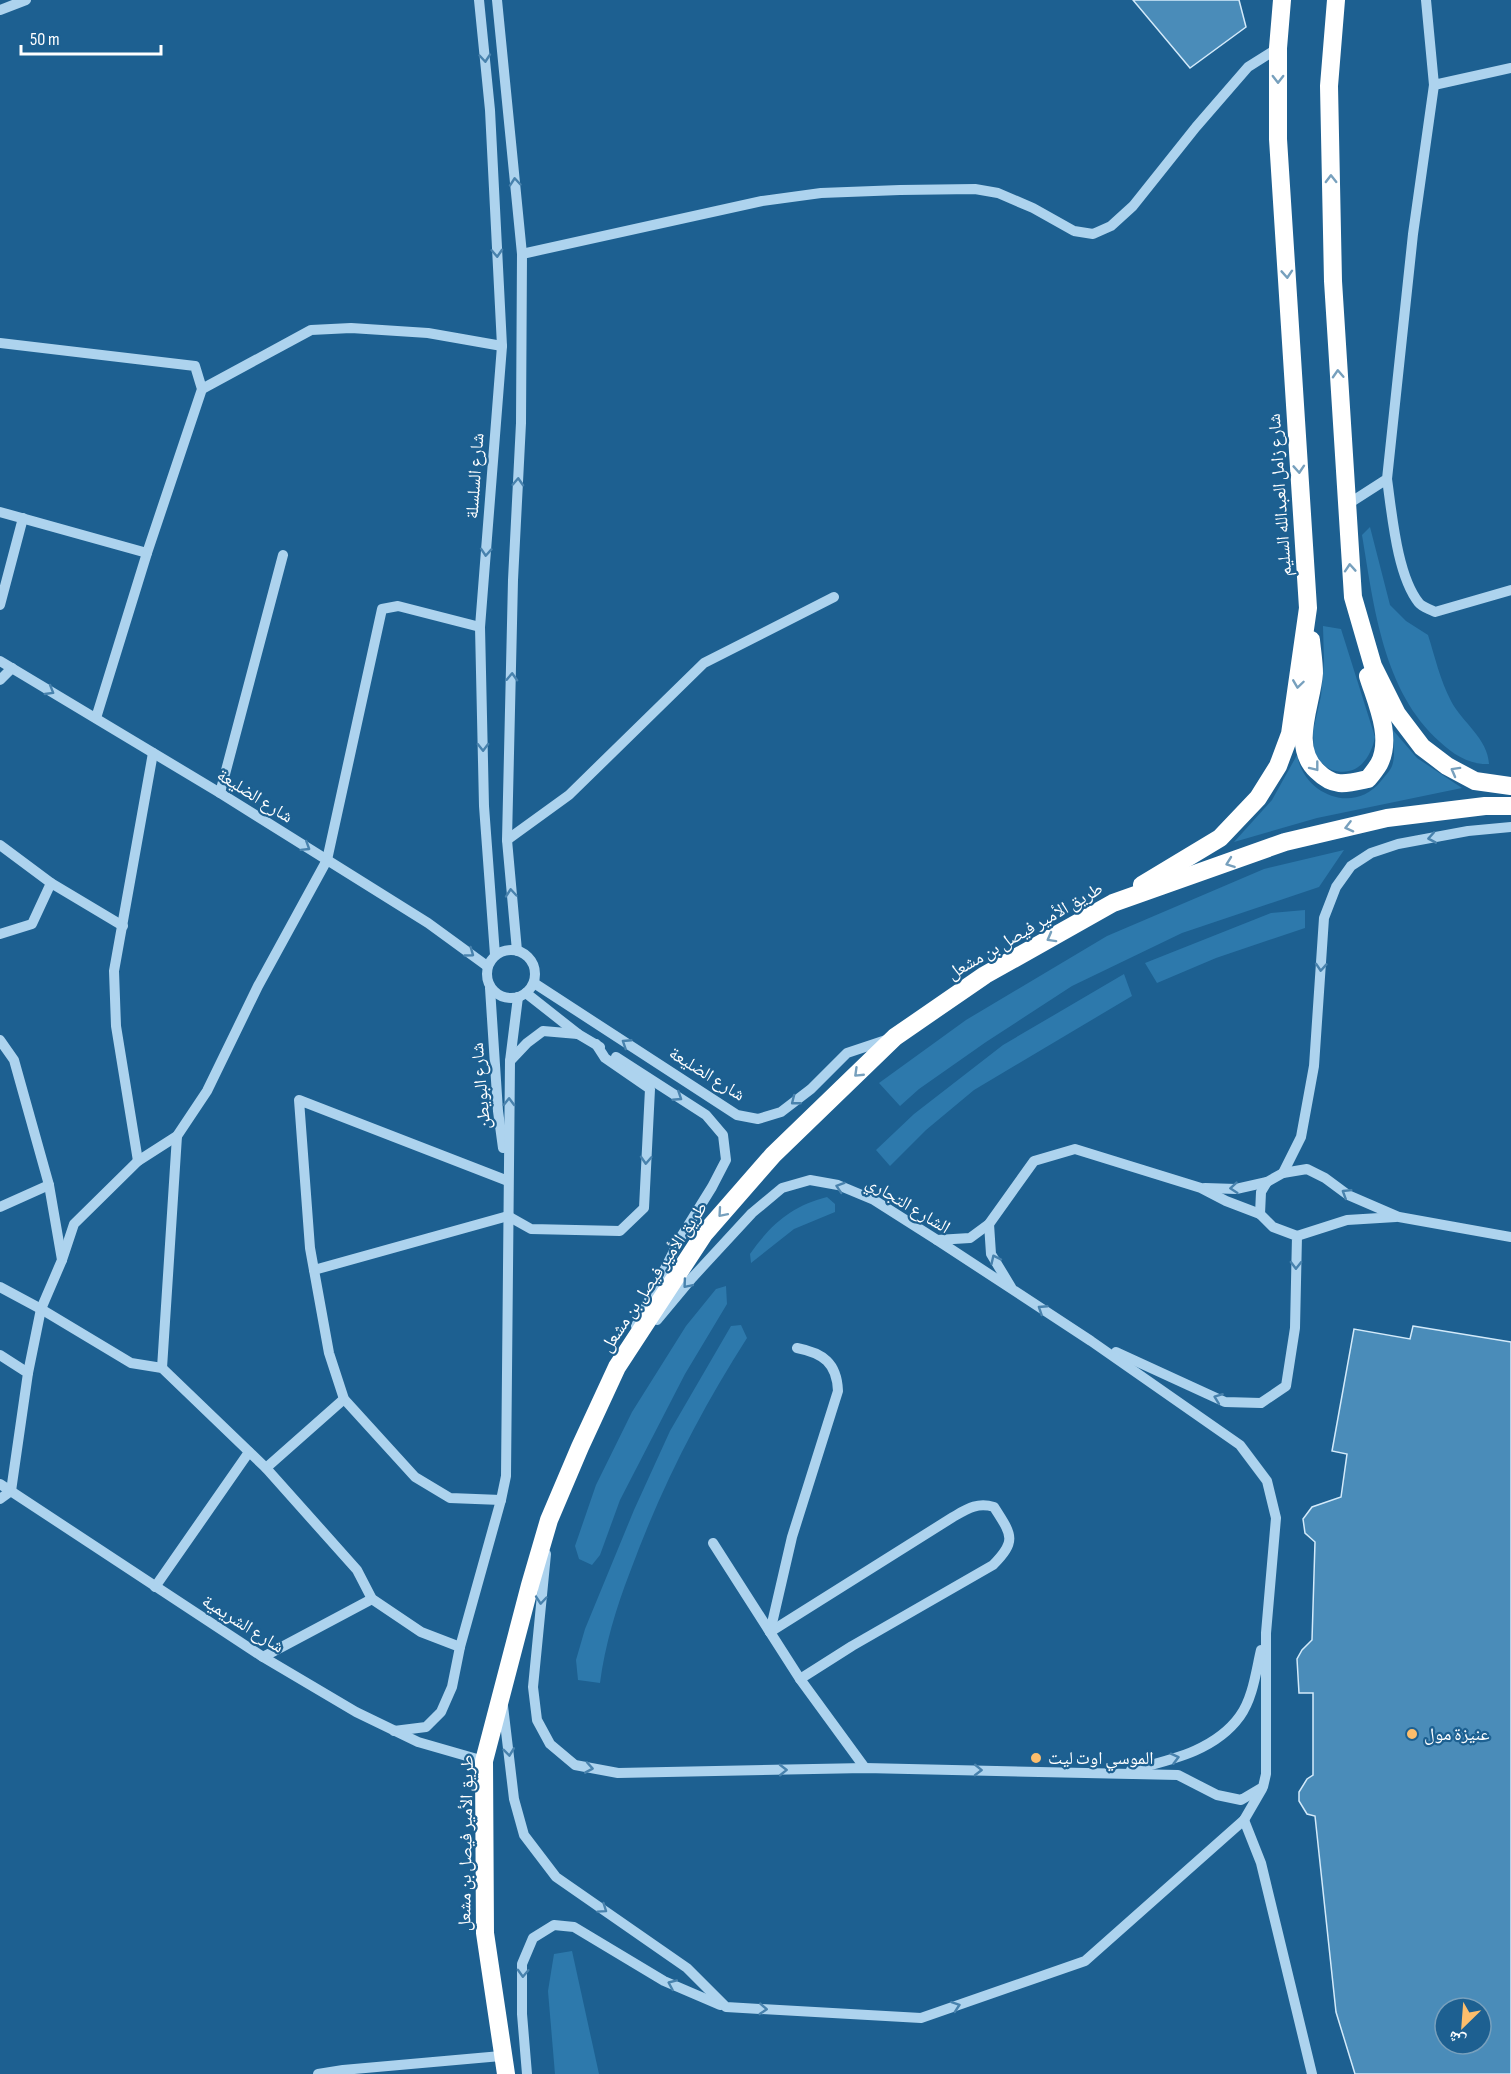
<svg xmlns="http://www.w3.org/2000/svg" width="1511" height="2074" font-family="'Sofia Sans Condensed','Noto Naskh Arabic',sans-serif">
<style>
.green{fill:#2d79ac}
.building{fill:#4a8cb9;stroke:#d3eafa;stroke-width:1.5;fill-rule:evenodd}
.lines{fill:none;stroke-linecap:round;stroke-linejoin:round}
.minor{stroke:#add3ee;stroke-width:10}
.highway{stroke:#fff;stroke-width:18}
.oneway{stroke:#4882ad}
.oneway2{stroke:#77a0bd}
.poi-dot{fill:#fdbe6c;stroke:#1d6091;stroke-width:2}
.labels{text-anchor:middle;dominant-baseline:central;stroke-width:4.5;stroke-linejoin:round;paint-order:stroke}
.street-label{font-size:18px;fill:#fff;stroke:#1d6091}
.poi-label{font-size:18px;fill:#fff;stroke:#1d6091;text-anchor:start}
</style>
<rect width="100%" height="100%" fill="#1d6091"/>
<g class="green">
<path d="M1370 527 1390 605 1406 621 1428 635C1435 657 1440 680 1451 701 1462 722 1488 739 1489 764 1470 765 1454 755 1440 742 1383 691 1374 607 1362 535Z"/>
<path d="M1323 626 1341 629 1375 737C1371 758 1357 778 1332 770 1326 768 1319 760 1314 755L1313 731 1321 696 1324 662Z"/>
<path d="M1392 729 1417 758 1462 788 1317 818 1234 842 1272 800 1297 755C1304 795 1354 815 1381 781 1384 777 1390 771 1392 766 1396 755 1393 740 1392 729Z"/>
<path d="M1344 850 1319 887 1182 933 1072 986 986 1042 919 1089 900 1106 879 1083 966 1020 1107 936 1264 869Z"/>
<path d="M1305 910V928L1216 958 1157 983 1145 963 1271 913Z"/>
<path d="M1124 974 1132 996 974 1090 926 1130 890 1166 876 1150 914 1114 1003 1045Z"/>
<path d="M827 1197 835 1204V1212L794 1229 751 1263 750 1254C771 1224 792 1206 827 1197Z"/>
<path d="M726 1286 727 1304 685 1374 620 1500 600 1555 592 1565 579 1559 575 1546 596 1485 632 1412 686 1326 716 1289Z"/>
<path d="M741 1325 747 1338C700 1411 660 1490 630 1572 616 1608 605 1645 600 1683L578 1680 576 1660 585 1629 634 1510 670 1431 731 1326Z"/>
<path d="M572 1951 599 2074H555L548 1991 554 1954Z"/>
</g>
<g class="building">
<path d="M1133 0H1239L1246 27 1190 68Z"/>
<path d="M1413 1326 1511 1342V2074H1355L1336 2012 1315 1816 1307 1814 1299 1801V1792L1307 1779 1313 1775V1693H1299L1297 1659 1302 1650 1312 1640 1315 1542 1305 1533 1303 1519 1312 1507 1341 1497 1347 1454 1332 1451 1354 1329 1410 1339ZM1445 2008H1481V2044H1445Z"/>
</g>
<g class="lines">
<g class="minor">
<path d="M479 0 490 110 502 346 480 627 484 806 495 955"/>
<path d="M497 0 522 254 521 423 513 580 507 840 517 951"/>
<path d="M1426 0 1434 85 1511 68"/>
<path d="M0 10 26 0"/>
<path d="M522 254 762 201 821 193 900 190 975 189 998 193 1033 208 1074 231 1093 234 1111 226 1133 206 1196 127 1248 67 1278 48"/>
<path d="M0 343 195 366 202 389 147 553 96 718"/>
<path d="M202 389 311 330 351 328 428 333 502 346"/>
<path d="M1387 479C1392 514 1397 576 1419 603 1422 607 1430 609 1435 612L1511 590"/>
<path d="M1345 506 1387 479 1413 234 1434 85"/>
<path d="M0 512 147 553"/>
<path d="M0 605 23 518"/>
<path d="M0 661 220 793 428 923 487 966"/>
<path d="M0 680 12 668"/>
<path d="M220 793 283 555"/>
<path d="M507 840 569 795 704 663 834 597"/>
<path d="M0 845 51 883"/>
<path d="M0 934 32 924 51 883 123 926"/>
<circle cx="511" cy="974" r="24"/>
<path d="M534 983 737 1115 758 1119 781 1112 811 1089 847 1053 886 1040"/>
<path d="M490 988 498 1111 503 1148"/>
<path d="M526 993 578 1034 600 1047"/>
<path d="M0 1040 14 1060 49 1185 62 1260 41 1309 28 1373"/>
<path d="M616 1057 706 1115 723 1135 726 1160 712 1187 681 1237 636 1326"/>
<path d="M510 1061 527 1043 543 1031 578 1034"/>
<path d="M138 1161 116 1026 114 971 153 753"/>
<path d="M1283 1173 1301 1137 1314 1066 1324 918 1336 887 1351 866 1371 853 1398 844 1468 831 1511 827"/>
<path d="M1205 1188 1236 1189 1267 1182"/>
<path d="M0 1207 49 1185"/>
<path d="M989 1224 991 1254 1011 1287"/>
<path d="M1297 1236 1347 1220 1396 1217"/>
<path d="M937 1240 970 1238 989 1224 1034 1161 1075 1149 1201 1188 1226 1201 1260 1214"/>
<path d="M62 1260 74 1224 138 1161 177 1136 207 1091 258 986 327 860 382 609 398 606 480 627"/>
<path d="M314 1270 508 1216 531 1229 620 1231 644 1208 650 1089 605 1058 596 1044"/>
<path d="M0 1287 41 1309 131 1363 162 1368 266 1468 357 1570 372 1599 421 1632 460 1647"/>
<path d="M1116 1352 1225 1402 1261 1403 1286 1386 1295 1328 1297 1236 1273 1227 1260 1214 1261 1192 1267 1182 1283 1173 1307 1169 1325 1178 1348 1195 1399 1217 1511 1237"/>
<path d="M0 1355 28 1373 11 1491 0 1499"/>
<path d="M162 1368 177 1136"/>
<path d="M266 1468 344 1399"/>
<path d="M0 1484 263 1657 356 1712 418 1742 484 1761"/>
<path d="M501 1500 450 1498 415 1477 344 1399 329 1353 310 1248 299 1100 508 1181"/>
<path d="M713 1543 800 1679 865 1768"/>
<path d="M546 1554 533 1687 537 1720 550 1744 575 1765 618 1773 865 1768 1178 1775 1217 1795 1241 1800 1263 1787 1266 1774V1633L1276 1518 1267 1481 1240 1445 1091 1341 937 1240 874 1200 838 1185 810 1180 782 1188 752 1213 692 1278 657 1320"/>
<path d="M155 1587 249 1452"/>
<path d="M770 1632 953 1517C967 1509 977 1502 994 1507 1011 1534 1018 1540 993 1565L852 1646 800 1679"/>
<path d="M770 1632 792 1537 838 1391C837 1363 823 1353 797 1348"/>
<path d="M263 1657 372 1599"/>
<path d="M503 1706 514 1799 524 1835 556 1877 687 1968 726 2007 921 2018 1085 1961 1244 1820 1262 1789"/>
<path d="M394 1731 426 1727 441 1712 452 1687 460 1647 501 1500 506 1476 510 1061 518 997"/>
<path d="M1131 1770C1170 1760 1215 1751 1240 1716 1253 1698 1256 1671 1261 1650"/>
<path d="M1244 1820 1261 1863 1312 2074"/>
<path d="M318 2074 343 2070 501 2056"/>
<path d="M527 2074 522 2014V1964L533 1938 554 1925 574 1927 664 1981 720 2005"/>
</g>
<g class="highway">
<path d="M1336 0 1329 86 1333 281 1353 597 1373 666 1397 714 1422 747 1447 766 1475 781 1511 786"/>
<path d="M1311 640C1312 651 1314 662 1314 673 1312 704 1290 746 1317 771 1334 788 1346 784 1368 779 1372 774 1376 769 1379 764 1393 737 1376 702 1368 676"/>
<path d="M1142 885 1220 838 1258 798 1278 766 1290 734 1308 608 1278 139V48L1282 0"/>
<path d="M506 2074 485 1933 484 1761 530 1585 549 1520 580 1447 617 1367 704 1234 773 1155 895 1037 985 975 1113 903 1285 842 1387 818 1485 806H1511"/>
</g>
</g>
<defs><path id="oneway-chevron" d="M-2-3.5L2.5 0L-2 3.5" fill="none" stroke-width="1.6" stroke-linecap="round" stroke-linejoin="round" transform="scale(1.5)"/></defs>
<g class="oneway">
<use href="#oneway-chevron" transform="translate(485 58) rotate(85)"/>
<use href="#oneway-chevron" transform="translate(515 182) rotate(-95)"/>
<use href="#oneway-chevron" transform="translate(497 253) rotate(87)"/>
<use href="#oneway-chevron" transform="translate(518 482) rotate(-87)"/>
<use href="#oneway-chevron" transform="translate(486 552) rotate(94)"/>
<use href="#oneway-chevron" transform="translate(512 677) rotate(-88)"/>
<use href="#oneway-chevron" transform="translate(50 691) rotate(31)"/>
<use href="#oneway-chevron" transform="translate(483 747) rotate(89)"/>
<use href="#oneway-chevron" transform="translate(1432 838) rotate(170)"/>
<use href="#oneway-chevron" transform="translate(306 847) rotate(32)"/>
<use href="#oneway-chevron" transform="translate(511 893) rotate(-95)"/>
<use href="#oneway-chevron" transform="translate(470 953) rotate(36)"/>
<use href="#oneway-chevron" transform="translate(1321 967) rotate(94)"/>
<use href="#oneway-chevron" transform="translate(626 1043) rotate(-147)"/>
<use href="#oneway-chevron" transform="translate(678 1097) rotate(33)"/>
<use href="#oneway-chevron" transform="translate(795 1101) rotate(142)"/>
<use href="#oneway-chevron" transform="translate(509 1102) rotate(-89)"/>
<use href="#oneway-chevron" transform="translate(646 1160) rotate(93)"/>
<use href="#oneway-chevron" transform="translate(840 1187) rotate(-162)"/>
<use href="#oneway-chevron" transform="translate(1234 1188) rotate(175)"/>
<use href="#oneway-chevron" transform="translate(1346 1193) rotate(-148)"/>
<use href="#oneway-chevron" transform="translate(995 1259) rotate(-115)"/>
<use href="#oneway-chevron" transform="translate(1296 1265) rotate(91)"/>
<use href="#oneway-chevron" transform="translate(687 1284) rotate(130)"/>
<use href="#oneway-chevron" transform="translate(1042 1309) rotate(-147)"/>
<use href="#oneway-chevron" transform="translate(1218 1398) rotate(-159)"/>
<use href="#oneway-chevron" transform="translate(541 1600) rotate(95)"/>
<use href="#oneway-chevron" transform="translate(509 1752) rotate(83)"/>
<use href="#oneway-chevron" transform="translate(1175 1758) rotate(-15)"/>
<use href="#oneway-chevron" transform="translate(589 1768) rotate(10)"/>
<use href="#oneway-chevron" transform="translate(783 1770) rotate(-1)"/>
<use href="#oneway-chevron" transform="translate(978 1770) rotate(1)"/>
<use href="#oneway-chevron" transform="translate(603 1909) rotate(35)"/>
<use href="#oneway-chevron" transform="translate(523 1973) rotate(92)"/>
<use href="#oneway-chevron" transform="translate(672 1984) rotate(-156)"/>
<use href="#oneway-chevron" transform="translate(956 2006) rotate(-19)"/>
<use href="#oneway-chevron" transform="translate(763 2009) rotate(3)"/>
</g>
<g class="oneway2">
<use href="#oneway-chevron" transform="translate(1278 79) rotate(90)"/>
<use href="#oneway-chevron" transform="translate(1331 179) rotate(-91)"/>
<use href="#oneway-chevron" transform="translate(1287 274) rotate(86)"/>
<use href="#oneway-chevron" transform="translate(1338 374) rotate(-93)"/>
<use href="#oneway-chevron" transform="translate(1299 469) rotate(86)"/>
<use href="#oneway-chevron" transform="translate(1350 568) rotate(-94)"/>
<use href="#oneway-chevron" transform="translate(1298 684) rotate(98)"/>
<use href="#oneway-chevron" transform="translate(1315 767) rotate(52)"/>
<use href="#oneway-chevron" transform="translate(1455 771) rotate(-151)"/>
<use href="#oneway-chevron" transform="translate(1349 827) rotate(166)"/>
<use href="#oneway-chevron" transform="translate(1230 863) rotate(160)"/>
<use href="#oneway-chevron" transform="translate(1051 938) rotate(151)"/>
<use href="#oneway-chevron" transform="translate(858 1073) rotate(136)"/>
<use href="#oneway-chevron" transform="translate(722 1213) rotate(131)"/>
</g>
<g class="poi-dot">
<circle cx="1412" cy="1734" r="6"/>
<circle cx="1036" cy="1758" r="6"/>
</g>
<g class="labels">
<g class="street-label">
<text transform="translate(475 476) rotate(-86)">شارع السلسلة</text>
<text transform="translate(1280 495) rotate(-94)">شارع زامل العبدالله السليم</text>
<text transform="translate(255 796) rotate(32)">شارع الضليعة</text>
<text transform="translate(1025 931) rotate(-30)">طريق الأمير فيصل بن مشعل</text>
<text transform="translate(707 1074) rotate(32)">شارع الضليعة</text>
<text transform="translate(481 1086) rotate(-95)">شارع البويطن</text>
<text transform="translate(908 1205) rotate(31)">الشارع التجاري</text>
<text transform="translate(654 1277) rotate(-56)">طريق الأمير فيصل بن مشعل</text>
<text transform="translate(243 1624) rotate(32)">شارع الشريمية</text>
<text transform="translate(466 1843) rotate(-89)">طريق الأمير فيصل بن مشعل</text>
</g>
<g class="poi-label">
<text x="1424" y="1734">عنيزة مول</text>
<text x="1048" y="1758">الموسي اوت ليت</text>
</g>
</g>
<g transform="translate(1463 2026) rotate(205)"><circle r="28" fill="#1d6091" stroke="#77a0bd" stroke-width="1.5"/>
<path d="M0-4.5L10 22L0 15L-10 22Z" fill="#fdbe6c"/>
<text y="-9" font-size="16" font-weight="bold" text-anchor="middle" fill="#ffffff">ش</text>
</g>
<path d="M21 45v9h140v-9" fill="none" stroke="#ffffff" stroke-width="3"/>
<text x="30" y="45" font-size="18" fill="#ffffff" stroke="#1d6091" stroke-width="4.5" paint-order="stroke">50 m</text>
</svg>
